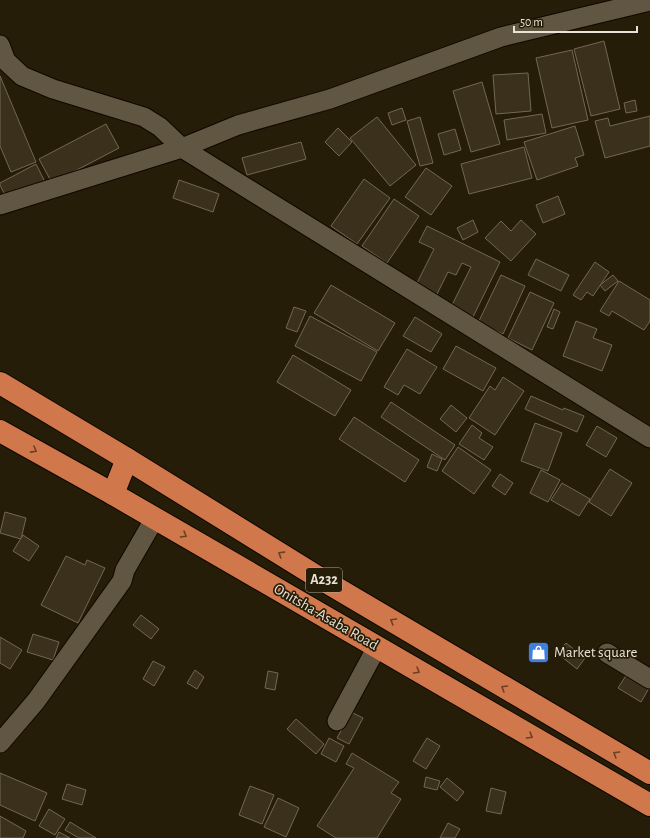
<svg xmlns="http://www.w3.org/2000/svg" width="650" height="838" font-family="'Alegreya Sans',sans-serif">
<style>
.building{fill:#3a301b;stroke:#736751}
.lines{fill:none;stroke-linecap:round;stroke-linejoin:round}
.minor-casing{stroke:#0f0700;stroke-width:21}
.highway-casing{stroke:#0f0700;stroke-width:24}
.minor{stroke:#615641;stroke-width:19}
.highway{stroke:#d0774c;stroke-width:22}
.oneway{stroke:#6a4123}
.labels{text-anchor:middle;dominant-baseline:central;stroke-width:3.5;stroke-linejoin:round;paint-order:stroke}
.shield{fill:#261d08;stroke:#aea798;stroke-width:1}
.shield-label{font-size:14px;font-weight:bold;fill:#e9e2d6}
.street-label{font-size:15px;fill:#e9e2d6;stroke:#261d08}
.poi-label{font-size:15px;fill:#e9e2d6;stroke:#261d08;text-anchor:start}
</style>
<rect width="100%" height="100%" fill="#261d08"/>
<g class="building">
<path d="M604 41 620 109 591 116 574 49Z"/>
<path d="M572 50 588 120 552 128 536 58Z"/>
<path d="M528 73 531 111 496 114 493 75Z"/>
<path d="M0 76 36 162 11 172 0 146Z"/>
<path d="M482 82 500 144 471 152 453 91Z"/>
<path d="M635 100 637 111 626 113 624 103Z"/>
<path d="M402 108 406 120 392 125 388 113Z"/>
<path d="M542 114 546 133 507 140 504 120Z"/>
<path d="M650 116V146L605 158 595 121 608 118 610 126Z"/>
<path d="M377 117 416 165 390 186 350 138Z"/>
<path d="M420 117 433 163 420 166 407 121Z"/>
<path d="M106 124 119 148 52 183 39 159Z"/>
<path d="M575 126 584 155 575 158 578 166 537 180 524 142Z"/>
<path d="M338 128 352 142 339 156 325 142Z"/>
<path d="M455 129 461 150 444 155 438 134Z"/>
<path d="M301 142 306 159 247 175 242 158Z"/>
<path d="M524 147 532 178 469 194 461 164Z"/>
<path d="M36 164 45 182 8 201 0 185V183Z"/>
<path d="M426 168 452 186 431 215 405 197Z"/>
<path d="M364 179 390 198 357 244 331 226Z"/>
<path d="M179 180 219 194 213 212 173 198Z"/>
<path d="M558 196 565 214 543 223 536 205Z"/>
<path d="M394 199 419 216 387 263 362 246Z"/>
<path d="M473 220 478 232 463 240 457 228Z"/>
<path d="M521 220 536 234 511 261 485 238 501 221 511 231Z"/>
<path d="M427 226 500 262 472 319 450 309 471 267 462 263 456 275 448 272 434 300 414 289 434 249 419 242Z"/>
<path d="M536 259 569 275 561 291 528 275Z"/>
<path d="M595 262 609 272 593 296 587 292 581 300 573 295Z"/>
<path d="M501 275 525 286 503 334 478 323Z"/>
<path d="M613 275 618 281 605 291 600 285Z"/>
<path d="M619 281 650 300V321L644 330 612 311 609 316 600 311Z"/>
<path d="M331 285 395 323 378 351 314 313Z"/>
<path d="M530 292 554 303 532 350 508 338Z"/>
<path d="M294 307 306 311 297 332 286 328Z"/>
<path d="M554 309 560 312 553 329 547 327Z"/>
<path d="M310 316 377 352 361 381 295 346Z"/>
<path d="M415 317 442 334 431 352 403 336Z"/>
<path d="M576 321 597 329 593 338 612 345 602 371 563 356Z"/>
<path d="M456 346 496 368 483 391 443 369Z"/>
<path d="M407 349 437 367 420 394 404 385 398 395 384 387Z"/>
<path d="M293 355 351 390 335 416 277 382Z"/>
<path d="M503 377 524 391 495 435 469 418 490 386 495 390Z"/>
<path d="M531 396 563 410 564 408 584 416 577 432 525 409Z"/>
<path d="M391 402 455 445 445 460 381 417Z"/>
<path d="M451 405 467 418 456 432 440 419Z"/>
<path d="M354 417 419 460 405 482 339 439Z"/>
<path d="M535 423 562 433 548 471 521 461Z"/>
<path d="M472 425 482 433 479 438 493 447 484 460 459 444Z"/>
<path d="M597 426 617 438 606 457 586 445Z"/>
<path d="M458 447 491 470 474 494 442 471Z"/>
<path d="M432 454 442 459 437 471 427 467Z"/>
<path d="M610 469 632 483 611 516 589 502Z"/>
<path d="M541 470 560 480 548 502 530 493Z"/>
<path d="M500 474 513 483 505 495 492 486Z"/>
<path d="M562 483 590 499 579 516 551 500Z"/>
<path d="M5 512 26 518 21 539 0 533Z"/>
<path d="M23 535 39 546 29 561 13 551Z"/>
<path d="M66 556 85 565 87 560 105 568 78 623 41 605Z"/>
<path d="M141 615 159 629 151 639 133 625Z"/>
<path d="M33 634 59 642 53 660 27 652Z"/>
<path d="M0 637 22 650 10 669 0 663Z"/>
<path d="M566 643 585 658 577 669 557 653Z"/>
<path d="M153 661 165 667 154 686 143 679Z"/>
<path d="M195 670 204 677 197 689 187 683Z"/>
<path d="M268 671 278 673 275 690 265 688Z"/>
<path d="M627 674 649 688 641 702 618 688Z"/>
<path d="M351 712 363 718 349 744 337 738Z"/>
<path d="M296 719 324 744 316 754 287 729Z"/>
<path d="M329 738 344 746 336 762 321 754Z"/>
<path d="M427 738 440 746 426 769 413 761Z"/>
<path d="M352 753 399 782 391 793 401 799 377 838H336L317 826 354 768 346 764Z"/>
<path d="M0 773 47 793 35 821 0 805Z"/>
<path d="M426 777 440 781 437 790 424 787Z"/>
<path d="M447 778 464 792 457 801 440 787Z"/>
<path d="M67 784 86 790 82 805 62 799Z"/>
<path d="M250 786 274 795 262 824 239 815Z"/>
<path d="M491 788 506 792 501 814 486 811Z"/>
<path d="M278 798 299 808 286 837 264 827Z"/>
<path d="M49 809 65 819 55 835 39 826Z"/>
<path d="M0 816 26 831 23 838H0Z"/>
<path d="M70 822 96 838H79L65 830Z"/>
<path d="M448 823 460 829 455 838H440Z"/>
<path d="M59 832 70 838H56Z"/>
</g>
<g class="lines">
<defs>
<g id="minor">
<path d="M0 45 6 61 22 76 53 89 144 117 160 127 182 148 650 438"/>
<path d="M0 205 182 148 238 125 330 99 501 37 575 19 650 1"/>
<path d="M607 653 650 679"/>
<path d="M337 721 377 647"/>
<path d="M0 743 36 701 122 581 125 570 155 518"/>
</g>
<g id="highway">
<path d="M0 383 127 459 316 576 650 773"/>
<path d="M0 431 113 494 650 805"/>
<path d="M113 494 127 459"/>
</g>
</defs>
<use href="#minor" class="minor-casing"/>
<use href="#highway" class="highway-casing"/>
<use href="#minor" class="minor"/>
<use href="#highway" class="highway"/>
</g>
<defs><path id="oneway-chevron" d="M-2-3.5L2.5 0L-2 3.5" fill="none" stroke-width="1.6" stroke-linecap="round" stroke-linejoin="round"/></defs>
<g class="oneway">
<use href="#oneway-chevron" transform="translate(34 450) rotate(29)"/>
<use href="#oneway-chevron" transform="translate(184 535) rotate(30)"/>
<use href="#oneway-chevron" transform="translate(281 554) rotate(-148)"/>
<use href="#oneway-chevron" transform="translate(393 621) rotate(-149)"/>
<use href="#oneway-chevron" transform="translate(417 671) rotate(30)"/>
<use href="#oneway-chevron" transform="translate(504 688) rotate(-149)"/>
<use href="#oneway-chevron" transform="translate(530 736) rotate(30)"/>
<use href="#oneway-chevron" transform="translate(616 754) rotate(-149)"/>
</g>
<defs>
<symbol id="shop-square" viewBox="-11 -11 22 22"><rect x="-9" y="-9" width="18" height="18" rx="4" fill="#3f7fe0" stroke="#261d08"/><path d="M-5-2.5h2.3a2.7 3.5 0 0 1 5.4 0H5L5.5 6h-11ZM-1.5-2.5h3a1.5 2.3 0 0 0-3 0Z" fill="#fff"/></symbol>
</defs>
<g fill-rule="evenodd">
<use href="#shop-square" x="526" y="640" width="25" height="25"/>
</g>
<g class="labels">
<rect class="shield" x="306" y="568" width="36" height="24" rx="3"/>
<g class="shield-label">
<text x="324" y="580">A232</text>
</g>
<g class="street-label">
<text transform="translate(326 617) rotate(30)">Onitsha-Asaba Road</text>
</g>
<g class="poi-label">
<text x="554" y="652">Market square</text>
</g>
</g>
<path d="M514 26v6h123v-6" fill="none" stroke="#e9e2d6" stroke-width="2"/>
<text x="520" y="26" font-size="12" fill="#e9e2d6" stroke="#261d08" stroke-width="3" paint-order="stroke">50 m</text>
</svg>
